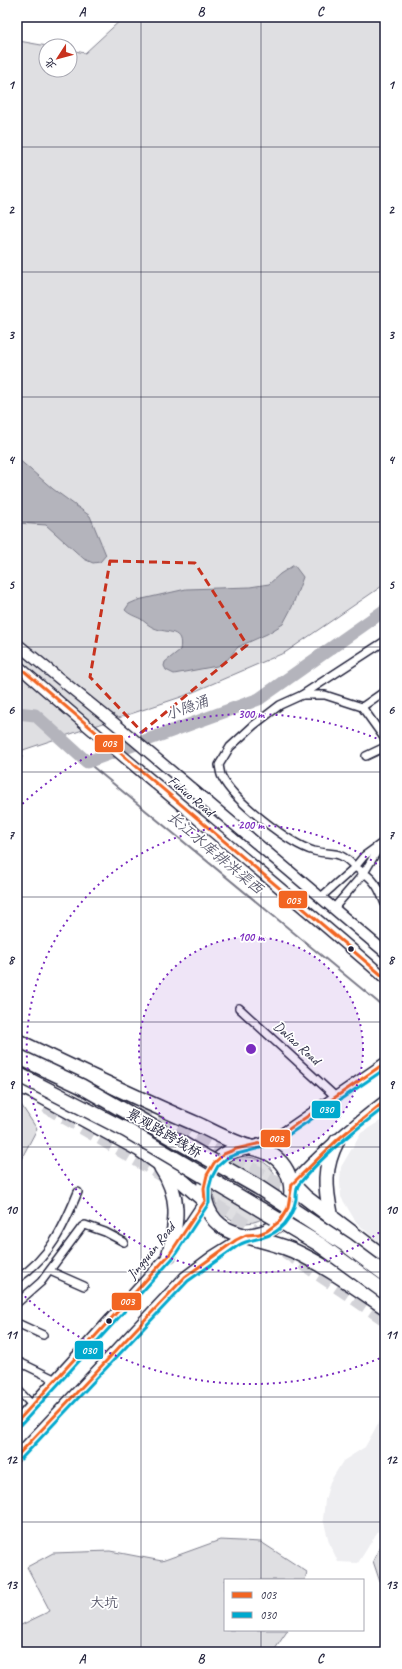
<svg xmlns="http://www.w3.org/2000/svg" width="402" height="1669" font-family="Caveat,'LXGW WenKai TC',sans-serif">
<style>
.built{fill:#eeeef1}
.green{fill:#dfdfe2;stroke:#80808e}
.water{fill:#b4b4bc;stroke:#7a7a88}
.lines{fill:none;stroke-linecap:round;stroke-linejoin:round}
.stream{stroke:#7a7a88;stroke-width:2}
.river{stroke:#b4b4bc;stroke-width:13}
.highway-tunnel{stroke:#d3d3d8;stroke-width:14;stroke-dasharray:14 7;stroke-linecap:butt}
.street-casing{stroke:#22223b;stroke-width:10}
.secondary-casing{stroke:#22223b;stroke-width:13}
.highway-casing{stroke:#22223b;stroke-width:17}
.street{stroke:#fff;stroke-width:7}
.secondary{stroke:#fff;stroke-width:10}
.highway{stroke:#fff;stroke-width:14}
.highway-bridge-casing{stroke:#22223b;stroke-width:17;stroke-linecap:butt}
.highway-bridge{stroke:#fff;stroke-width:14}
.bus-1-casing{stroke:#fff;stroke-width:6}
.bus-2-casing{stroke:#fff;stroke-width:6}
.bus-1{stroke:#f26522;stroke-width:3}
.bus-2{stroke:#00a9ce;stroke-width:3}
.marked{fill:none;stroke:#c8321e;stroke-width:3;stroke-dasharray:8 5;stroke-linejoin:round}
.grid{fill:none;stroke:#22223b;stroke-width:1;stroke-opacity:0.55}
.ring{fill:none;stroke:#7b2cbf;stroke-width:2;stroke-dasharray:2 4}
.bus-dot{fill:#22223b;stroke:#fff;stroke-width:1.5}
.labels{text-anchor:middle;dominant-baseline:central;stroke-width:3.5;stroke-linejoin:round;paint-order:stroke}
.street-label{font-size:14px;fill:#22223b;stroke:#fff}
.park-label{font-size:14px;fill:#5b5b6d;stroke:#fff}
.water-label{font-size:15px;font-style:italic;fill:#5c5c6f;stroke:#fff}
.centre{fill:#7b2cbf;stroke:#fff;stroke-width:2}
.ring-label{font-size:12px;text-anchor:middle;font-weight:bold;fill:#7b2cbf;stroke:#fff;stroke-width:3.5;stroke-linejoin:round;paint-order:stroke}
.line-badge{stroke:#fff;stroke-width:1.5}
.badge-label{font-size:11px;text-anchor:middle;font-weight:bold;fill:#fff}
.neatline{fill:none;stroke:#22223b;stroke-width:1.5}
.grid-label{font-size:13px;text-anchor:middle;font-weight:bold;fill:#22223b}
</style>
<rect width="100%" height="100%" fill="#fff"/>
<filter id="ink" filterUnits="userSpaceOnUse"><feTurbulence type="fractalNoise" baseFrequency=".025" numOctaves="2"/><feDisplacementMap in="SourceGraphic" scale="8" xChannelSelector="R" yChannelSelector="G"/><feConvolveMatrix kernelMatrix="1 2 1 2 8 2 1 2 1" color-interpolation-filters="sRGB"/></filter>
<g filter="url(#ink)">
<g class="built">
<path d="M385 1118V1248L356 1222 341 1197 340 1182 341 1167 361 1133Z"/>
<path d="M385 1411V1520L358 1563 338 1562 329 1542 323 1519 325 1500 330 1482 343 1461 365 1447Z"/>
</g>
<g class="green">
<path d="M124 17H385V584L286 652 184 696 23 750 17 790V39L19 41 47 46 46 70H70V50L85 53Z"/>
<path d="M17 1101 20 1103 37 1129 17 1167Z"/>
<circle cx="246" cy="1190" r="33"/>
<path d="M385 1536V1597L373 1561Z"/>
<path d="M220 1540 261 1542 307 1572 305 1580H225V1630H288L273 1652H17V1627L50 1611 27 1567 53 1553 110 1551 162 1561Z"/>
</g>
<g class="water">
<path d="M17 458 53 489 90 516 106 555 100 562 93 563 84 559 46 525 17 523Z"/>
<path d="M294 565 303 577 292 607 283 624 267 634 238 647 227 660 217 666 174 674 166 670 164 666 165 662 180 650C184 628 168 634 154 628 149 626 145 622 141 619 135 616 130 615 125 610L129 604 138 600 186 589 250 587 269 584 280 574Z"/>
</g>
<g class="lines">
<path class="stream" d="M87 762 385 1008"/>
<path class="river" d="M17 713 35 715 87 762 259 699 385 610"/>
<g class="highway-tunnel">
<path d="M83 1081 176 1126 299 1196"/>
<path d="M46 1106 171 1180"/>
<path d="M198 1195 232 1216 266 1239"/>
<path d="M285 1251 385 1319"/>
</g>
<defs>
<g id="street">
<path d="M302 695 385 641"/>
<path d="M362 707 385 691"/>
<path d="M366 756 385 747"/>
<path d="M382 843 364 856 355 867C338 849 334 856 314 851 289 844 233 800 222 777 220 774 220 769 219 765L230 747 254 725 280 705 302 695H325L362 707 385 739"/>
<path d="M380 846 364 873C376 881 380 891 385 904"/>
<path d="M321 897 355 867 364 873 334 908"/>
<path d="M239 1008 337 1098"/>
<path d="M50 1271 84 1286"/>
<path d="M17 1279C51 1256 63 1228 78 1192"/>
<path d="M17 1303 41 1282 82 1227 85 1225 105 1232 124 1242"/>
<path d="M17 1323 43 1335"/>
<path d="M17 1361 56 1380"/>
<path d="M17 1389 32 1405"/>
</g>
<g id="secondary">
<path d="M17 644 119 727 385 952"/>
<path d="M17 665C138 772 264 872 385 978"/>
<path d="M250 1147 273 1140 385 1063"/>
<path d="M292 1184C320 1153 352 1126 385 1101"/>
<path d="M17 1422 169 1255 205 1201"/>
<path d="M17 1456 185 1277 213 1256 245 1236"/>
</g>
<g id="highway">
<path d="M17 1041C78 1070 138 1099 199 1125 215 1133 232 1142 249 1147 257 1149 265 1150 272 1155 298 1172 298 1211 271 1229 264 1234 254 1235 245 1236"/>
<path d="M17 1084 36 1093 139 1149 173 1173 205 1201"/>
<path d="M249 1147C231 1149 217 1156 208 1173 199 1190 206 1214 220 1225 228 1232 236 1233 245 1236 260 1240 277 1244 292 1250 325 1265 355 1287 385 1307"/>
<path d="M161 1167C181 1196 177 1222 169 1255"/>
<path d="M292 1184 305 1197 385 1258"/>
<path d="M331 1216C325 1187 323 1168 337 1141"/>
</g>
</defs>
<use href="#street" class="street-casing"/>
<use href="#secondary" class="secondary-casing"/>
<use href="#highway" class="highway-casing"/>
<use href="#street" class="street"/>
<use href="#secondary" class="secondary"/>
<use href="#highway" class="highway"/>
<defs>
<g id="highway-bridge">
<path d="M17 1056 81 1086 258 1187 346 1245 385 1274"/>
<path d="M17 1074 126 1130 319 1244 385 1292"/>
</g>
</defs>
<use href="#highway-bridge" class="highway-bridge-casing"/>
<use href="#highway-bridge" class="highway-bridge"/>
<defs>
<g id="bus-1">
<path d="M17 665 385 978"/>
<path d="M17 1422 169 1255 205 1201 204 1188 207 1175 214 1163 224 1154 236 1149 273 1140 385 1063"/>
<path d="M17 1456 185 1277 236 1240 246 1235 259 1234 267 1231 280 1221 288 1208 292 1184 337 1140 385 1101"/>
</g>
<g id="bus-2">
<path d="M21 1425 173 1258 209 1203V1188L212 1177 218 1166 227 1158 237 1154 275 1144 385 1069"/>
<path d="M21 1459 188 1281 239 1245C251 1238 266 1240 278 1230 288 1222 294 1211 296 1199 296 1194 296 1188 299 1184 323 1155 355 1130 385 1107"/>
</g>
</defs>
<use href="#bus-1" class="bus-1-casing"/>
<use href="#bus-2" class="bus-2-casing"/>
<use href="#bus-1" class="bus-1"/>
<use href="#bus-2" class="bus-2"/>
</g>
</g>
<path class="marked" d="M110 561 195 563 247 645 142 732 90 677Z"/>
<path class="grid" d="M141 17V1652M261 17V1580M17 147H385M17 272H385M17 397H385M17 522H385M17 647H385M17 772H385M17 897H385M17 1022H385M17 1147H385M17 1272H385M17 1397H385M17 1522H385M261 1630V1652"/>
<circle cx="251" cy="1049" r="112" fill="#7b2cbf" fill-opacity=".12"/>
<g class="ring">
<circle cx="251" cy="1049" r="112"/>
<path d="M384 1229A224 224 0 1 1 384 869"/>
<path d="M385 1356A335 335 0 0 1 18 1290M18 808A335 335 0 0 1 385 742"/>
</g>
<g class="bus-dot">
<circle cx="351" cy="949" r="3.5"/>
<circle cx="109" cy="1321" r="3.5"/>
</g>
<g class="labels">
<g class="street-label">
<text transform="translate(191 796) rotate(40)">Fuhuo Road</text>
<text transform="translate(297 1043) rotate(42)">Daliao Road</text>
<text transform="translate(164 1133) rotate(30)">景观路跨线桥</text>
<text transform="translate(151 1251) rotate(-51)">Jingguan Road</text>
</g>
<g class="park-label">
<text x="104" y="1602">大坑</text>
</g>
<g class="water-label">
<text transform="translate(187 708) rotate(-20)">小隐涌</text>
<text transform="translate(215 853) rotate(40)">长江水库排洪渠西</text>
</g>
</g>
<circle cx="251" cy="1049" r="6" class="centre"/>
<g class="ring-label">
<text x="251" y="718">300 m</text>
<text x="251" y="829">200 m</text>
<text x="251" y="941">100 m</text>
</g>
<g class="line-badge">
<rect x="94" y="734" width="30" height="19" rx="4" fill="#f26522"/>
<rect x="278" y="890" width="30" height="19" rx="4" fill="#f26522"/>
<rect x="311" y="1100" width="30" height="19" rx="4" fill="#00a9ce"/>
<rect x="260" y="1129" width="31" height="19" rx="4" fill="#f26522"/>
<rect x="111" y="1292" width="31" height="19" rx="4" fill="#f26522"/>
<rect x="74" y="1340" width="30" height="20" rx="4" fill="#00a9ce"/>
</g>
<g class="badge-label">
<text x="109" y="747">003</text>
<text x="293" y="904">003</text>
<text x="326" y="1113">030</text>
<text x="276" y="1142">003</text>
<text x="127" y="1305">003</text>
<text x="89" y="1354">030</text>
</g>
<rect width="402" height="1669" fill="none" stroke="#fff" stroke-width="44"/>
<rect x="224" y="1579" width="140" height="52" fill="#ffffff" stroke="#a7a7b1"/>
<rect x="232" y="1592" width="20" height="6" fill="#f26522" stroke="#a7a7b1"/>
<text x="260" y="1599" font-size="12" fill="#22223b">003</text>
<rect x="232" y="1612" width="20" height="6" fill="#00a9ce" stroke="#a7a7b1"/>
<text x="260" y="1619" font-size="12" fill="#22223b">030</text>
<g transform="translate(58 58) rotate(234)"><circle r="19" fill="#ffffff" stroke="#a7a7b1"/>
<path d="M0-3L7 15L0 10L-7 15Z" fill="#c8321e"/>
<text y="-6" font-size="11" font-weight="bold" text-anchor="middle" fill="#22223b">北</text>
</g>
<rect x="22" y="22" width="358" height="1625" class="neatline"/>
<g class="grid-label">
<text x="82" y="16">A</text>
<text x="201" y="16">B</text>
<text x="320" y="16">C</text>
<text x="11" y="89">1</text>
<text x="391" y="89">1</text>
<text x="11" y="214">2</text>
<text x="391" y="214">2</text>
<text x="11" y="339">3</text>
<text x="391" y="339">3</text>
<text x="11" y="464">4</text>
<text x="391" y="464">4</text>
<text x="11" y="589">5</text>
<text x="391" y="589">5</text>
<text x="11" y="714">6</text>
<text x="391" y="714">6</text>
<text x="11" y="839">7</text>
<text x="391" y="839">7</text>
<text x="11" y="964">8</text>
<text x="391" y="964">8</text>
<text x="11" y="1089">9</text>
<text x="391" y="1089">9</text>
<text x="11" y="1214">10</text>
<text x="391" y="1214">10</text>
<text x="11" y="1339">11</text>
<text x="391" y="1339">11</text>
<text x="11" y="1464">12</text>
<text x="391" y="1464">12</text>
<text x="11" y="1589">13</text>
<text x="391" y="1589">13</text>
<text x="82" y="1663">A</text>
<text x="201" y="1663">B</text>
<text x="320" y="1663">C</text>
</g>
</svg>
